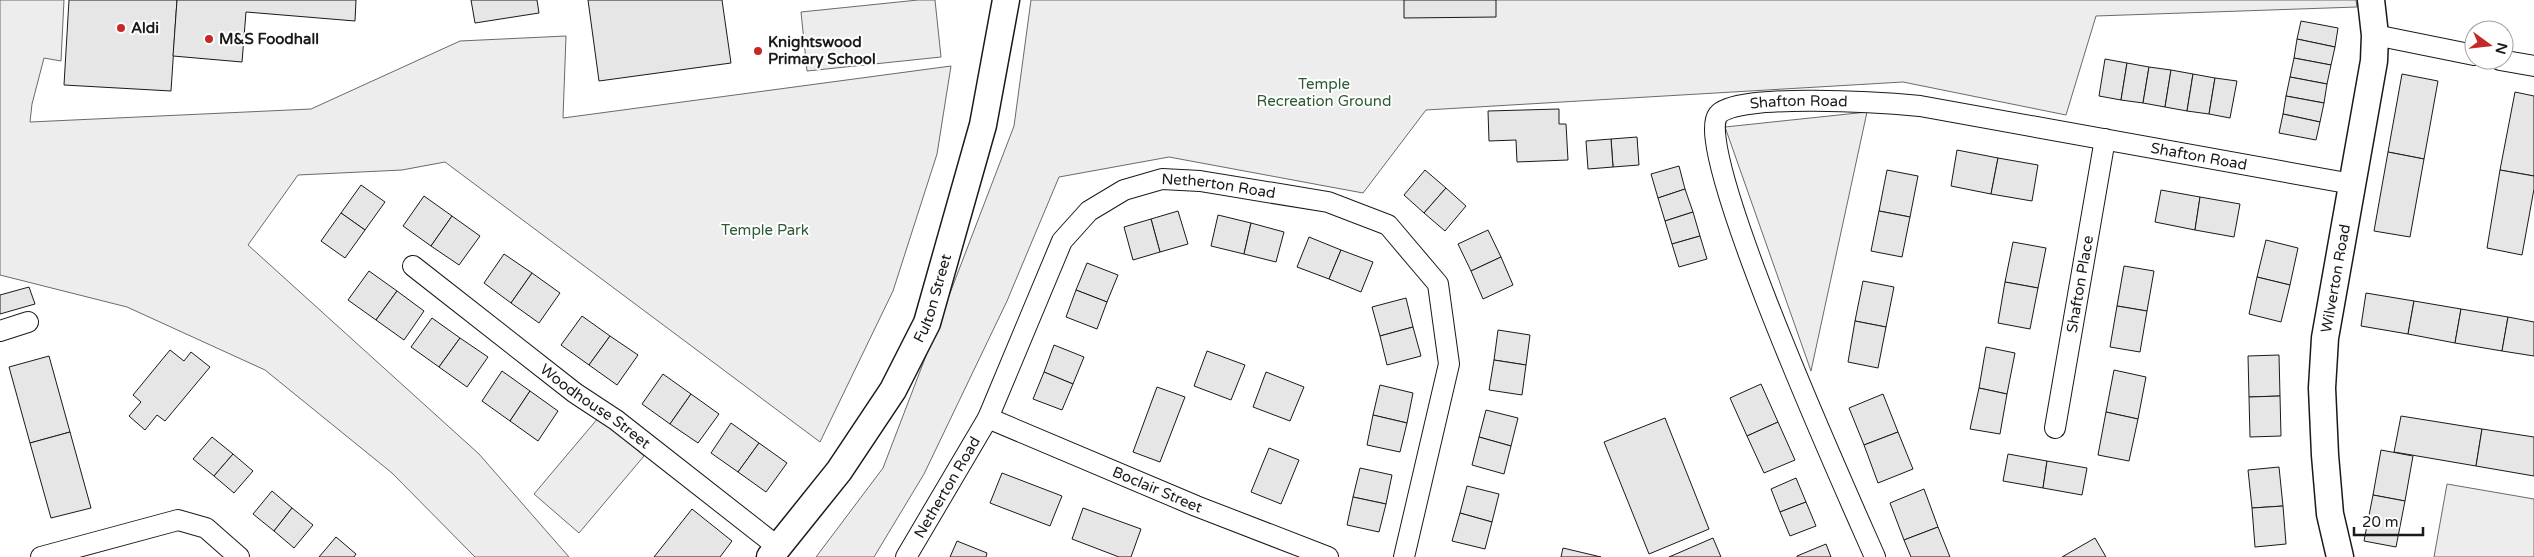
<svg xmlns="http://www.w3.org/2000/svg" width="2534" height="557" font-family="'Varela Round',sans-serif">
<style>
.built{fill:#ededed;stroke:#6a6a6a}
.building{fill:#e6e6e6;stroke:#1a1a1a}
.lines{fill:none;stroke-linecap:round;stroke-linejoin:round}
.minor-casing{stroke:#1a1a1a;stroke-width:22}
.tertiary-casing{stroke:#1a1a1a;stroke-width:29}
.minor{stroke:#fff;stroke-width:20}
.tertiary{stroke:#fff;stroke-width:26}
.poi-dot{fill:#c62828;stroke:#fff;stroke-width:2}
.labels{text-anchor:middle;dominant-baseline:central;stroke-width:4;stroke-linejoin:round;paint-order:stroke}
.poi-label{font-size:15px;font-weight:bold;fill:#1a1a1a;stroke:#fff;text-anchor:start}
.park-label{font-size:15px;fill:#2b5a34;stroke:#fff}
.street-label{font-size:15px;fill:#1a1a1a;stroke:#fff}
</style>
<rect width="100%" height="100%" fill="#fff"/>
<g class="built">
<path d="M0 0H64L61 61 44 58 32 104 30 122 311 109 460 41 566 36 563 118 951 66 937 154 893 291 820 442 445 162 402 170 298 175 248 245 479 454 569 557H475L392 473 265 370 127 307 0 275Z"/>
<path d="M918 0H935L941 57 807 71 801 12Z"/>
<path d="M1031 0H2356L2357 7 2096 16 2066 115 1903 82 1426 110 1363 193 1169 157 1059 177 1007 301 924 474 874 557H816L883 468 1014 126Z"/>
<path d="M1867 112 1811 371 1725 127Z"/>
<path d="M599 417 644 456 579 533 534 494Z"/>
<path d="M2447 484 2534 499V557H2434Z"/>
</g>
<g class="building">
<path d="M69 0H177L171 91 64 85Z"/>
<path d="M177 0H356L355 21 246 12 242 62 173 56Z"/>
<path d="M471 0H537L539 13 475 23Z"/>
<path d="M588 0H722L731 63 599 81Z"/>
<path d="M1404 0H1496V17L1404 18Z"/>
<path d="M2301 21 2338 28 2335 47 2297 39Z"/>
<path d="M2297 39 2335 47 2331 65 2294 58Z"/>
<path d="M2294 58 2331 65 2327 84 2290 77Z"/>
<path d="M2105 59 2127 63 2121 100 2099 96Z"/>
<path d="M2127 63 2149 67 2143 103 2121 100Z"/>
<path d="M2149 67 2171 70 2165 107 2143 103Z"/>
<path d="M2171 70 2193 74 2187 111 2165 107Z"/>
<path d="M2193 74 2215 78 2209 114 2187 111Z"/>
<path d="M2402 74 2438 81 2424 159 2388 152Z"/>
<path d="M2290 77 2327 84 2324 103 2286 96Z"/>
<path d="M2215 78 2237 81 2230 118 2209 114Z"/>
<path d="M2515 92 2534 96V176L2500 170Z"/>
<path d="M2286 96 2324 103 2320 122 2283 114Z"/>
<path d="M1559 109V124H1566L1568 160 1517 162 1516 140 1489 141 1488 111Z"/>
<path d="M2283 114 2320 122 2316 140 2279 133Z"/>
<path d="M1637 137 1639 165 1613 167 1611 139Z"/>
<path d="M1611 139 1613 167 1588 169 1586 141Z"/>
<path d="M1957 150 1998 158 1991 194 1951 186Z"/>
<path d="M2388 152 2424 159 2410 237 2374 231Z"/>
<path d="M1998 158 2038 165 2032 201 1991 194Z"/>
<path d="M1679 166 1685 189 1658 198 1651 174Z"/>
<path d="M1425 170 1446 188 1424 213 1404 195Z"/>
<path d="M1887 170 1918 176 1910 217 1879 211Z"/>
<path d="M2500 170 2534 176V189L2522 255 2487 248Z"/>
<path d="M361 185 385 202 365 230 341 213Z"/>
<path d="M1446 188 1466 206 1445 231 1424 213Z"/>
<path d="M1685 189 1693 212 1665 221 1658 198Z"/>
<path d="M2161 190 2200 197 2195 230 2155 222Z"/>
<path d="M424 196 452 216 431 246 403 226Z"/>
<path d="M2200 197 2240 204 2234 237 2195 230Z"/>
<path d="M1178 211 1188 244 1160 252 1151 219Z"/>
<path d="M1879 211 1910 217 1902 257 1871 251Z"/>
<path d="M1693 212 1700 236 1672 244 1665 221Z"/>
<path d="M341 213 365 230 345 258 321 241Z"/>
<path d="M1218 215 1251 223 1244 254 1211 246Z"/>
<path d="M452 216 480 236 459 265 431 246Z"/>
<path d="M1151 219 1160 252 1133 260 1124 227Z"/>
<path d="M1251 223 1284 232 1276 262 1244 254Z"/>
<path d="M1488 230 1501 257 1471 271 1458 244Z"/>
<path d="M1700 236 1707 259 1679 267 1672 244Z"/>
<path d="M1309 237 1341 250 1329 279 1297 267Z"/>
<path d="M2266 240 2298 248 2290 285 2257 277Z"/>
<path d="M2013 242 2046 248 2038 288 2005 282Z"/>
<path d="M1341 250 1373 262 1361 292 1329 279Z"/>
<path d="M504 254 532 273 511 303 484 283Z"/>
<path d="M1501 257 1513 285 1483 299 1471 271Z"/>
<path d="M1087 263 1118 275 1107 302 1076 290Z"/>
<path d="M2124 266 2154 271 2147 311 2117 306Z"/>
<path d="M369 271 397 291 376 320 348 300Z"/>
<path d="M532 273 560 293 539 323 511 303Z"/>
<path d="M2257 277 2290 285 2281 322 2249 314Z"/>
<path d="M1863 281 1894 287 1886 327 1855 321Z"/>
<path d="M2005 282 2038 288 2030 329 1998 323Z"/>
<path d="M29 287 35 304 0 314V295Z"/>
<path d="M1076 290 1107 302 1097 329 1066 317Z"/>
<path d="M397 291 424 311 404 340 376 320Z"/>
<path d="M2366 293 2414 301 2408 334 2361 326Z"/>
<path d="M1406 298 1413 327 1380 336 1372 307Z"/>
<path d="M2414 301 2461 309 2455 343 2408 334Z"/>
<path d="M2117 306 2147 311 2140 352 2110 347Z"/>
<path d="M2461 309 2508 317 2502 351 2455 343Z"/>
<path d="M582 316 610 336 589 365 561 345Z"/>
<path d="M2508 317 2534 322V356L2502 351Z"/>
<path d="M432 318 460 338 439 367 411 347Z"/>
<path d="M1855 321 1886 327 1878 368 1848 362Z"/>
<path d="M1413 327 1421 356 1387 365 1380 336Z"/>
<path d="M1498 330 1530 335 1526 365 1494 360Z"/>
<path d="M610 336 638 355 617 385 589 365Z"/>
<path d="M460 338 488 357 467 387 439 367Z"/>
<path d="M1054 345 1084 357 1073 384 1044 372Z"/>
<path d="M1986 347 2015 353 2007 394 1979 388Z"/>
<path d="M170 350 184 361 191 352 210 367 165 421 157 415 145 430 129 416 141 402 133 395Z"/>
<path d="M1207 351 1245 365 1231 400 1194 386Z"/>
<path d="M2279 355 2280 396 2249 397 2248 356Z"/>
<path d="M49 356 70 432 30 443 9 367Z"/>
<path d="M1494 360 1526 365 1522 395 1489 390Z"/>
<path d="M2114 370 2146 377 2138 419 2106 412Z"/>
<path d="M502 371 530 391 510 421 482 401Z"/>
<path d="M1044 372 1073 384 1062 410 1033 399Z"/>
<path d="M1266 372 1304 387 1290 421 1253 407Z"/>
<path d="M663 374 691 394 670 424 642 404Z"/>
<path d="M1761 384 1778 422 1747 436 1730 398Z"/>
<path d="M1380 385 1413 393 1407 423 1373 415Z"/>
<path d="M1157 387 1185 397 1160 462 1133 452Z"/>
<path d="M1979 388 2007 394 2000 434 1970 429Z"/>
<path d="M530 391 558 411 538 441 510 421Z"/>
<path d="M691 394 719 414 698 443 670 424Z"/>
<path d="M1883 394 1898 432 1864 445 1849 408Z"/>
<path d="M2280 396 2281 436 2250 437 2249 397Z"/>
<path d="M1486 410 1518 418 1511 446 1479 437Z"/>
<path d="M2106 412 2138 419 2129 461 2098 455Z"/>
<path d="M1373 415 1407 423 1400 452 1367 445Z"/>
<path d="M2401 416 2482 429 2476 466 2394 452Z"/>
<path d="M1665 418 1709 529 1649 554 1604 442Z"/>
<path d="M1778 422 1795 460 1764 473 1747 436Z"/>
<path d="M731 423 759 443 738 472 711 453Z"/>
<path d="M2482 429 2534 437V476L2476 466Z"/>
<path d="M70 432 91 508 51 518 30 443Z"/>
<path d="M1898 432 1913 469 1878 483 1864 445Z"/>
<path d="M212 437 233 454 214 476 193 459Z"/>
<path d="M1479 437 1511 446 1504 474 1472 465Z"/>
<path d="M759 443 787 463 766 492 738 472Z"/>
<path d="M1269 448 1299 460 1281 504 1251 492Z"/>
<path d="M2381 450 2413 456 2405 501 2373 495Z"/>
<path d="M233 454 253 471 234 493 214 476Z"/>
<path d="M2008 454 2047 461 2043 488 2003 481Z"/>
<path d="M2047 461 2087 468 2082 495 2043 488Z"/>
<path d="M2279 467 2283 506 2252 508 2248 470Z"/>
<path d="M1360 468 1392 475 1386 504 1353 497Z"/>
<path d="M1002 473 1062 496 1050 526 990 503Z"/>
<path d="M1796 478 1806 502 1780 512 1771 489Z"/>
<path d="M1467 486 1499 494 1492 522 1460 513Z"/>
<path d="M1924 489 1938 527 1904 540 1890 503Z"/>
<path d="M272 491 292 508 274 531 253 514Z"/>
<path d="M2373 495 2405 501 2396 547 2364 541Z"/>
<path d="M1353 497 1386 504 1379 532 1347 525Z"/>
<path d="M1806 502 1816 526 1790 536 1780 512Z"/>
<path d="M2283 506 2286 544 2255 547 2252 508Z"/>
<path d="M292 508 313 525 294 548 274 531Z"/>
<path d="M1083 508 1141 529 1131 557H1119L1072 539Z"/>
<path d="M692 509 732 541 720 557H654Z"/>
<path d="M1460 513 1492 522 1485 549 1452 541Z"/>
<path d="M1938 527 1950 557H1911L1904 540Z"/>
<path d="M336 537 356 554 354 557H319Z"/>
<path d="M1713 538 1721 557H1669Z"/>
<path d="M2095 538 2106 557H2062Z"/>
<path d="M957 541 987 553 986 557H950Z"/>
<path d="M1826 544 1831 557H1797V556Z"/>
<path d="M1563 548 1601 557H1561Z"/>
</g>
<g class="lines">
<defs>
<g id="minor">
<path d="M2375 35 2474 55"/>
<path d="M2500 60 2534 66"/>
<path id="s1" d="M413 266 575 393 616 420 778 547"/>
<path d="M0 331 28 322"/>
<path id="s2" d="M988 418 1196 506 1328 557"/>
<path id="s3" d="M2055 428 2105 139"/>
<path d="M41 557 178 520 206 528 239 557"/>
<path id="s4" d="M906 557 988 418 1062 241 1089 211 1124 190 1162 179 1200 181 1328 202 1388 225 1438 284 1449 364 1404 557"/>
<path id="s5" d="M1875 557C1851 502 1691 150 1718 115 1735 92 1889 103 1920 106L2352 184"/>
</g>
<g id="tertiary">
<path id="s6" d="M770 557 839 471 893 390 927 323 983 125 1006 0"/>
<path id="s7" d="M2340 557 2330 514 2325 455 2322 388 2325 338 2374 61 2375 35 2371 0"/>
</g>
</defs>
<use href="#minor" class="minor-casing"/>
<use href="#tertiary" class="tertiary-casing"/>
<use href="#minor" class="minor"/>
<use href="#tertiary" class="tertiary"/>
</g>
<g class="poi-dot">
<circle cx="121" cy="28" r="5"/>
<circle cx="209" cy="39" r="5"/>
<circle cx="758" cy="51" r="5"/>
</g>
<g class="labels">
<g class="poi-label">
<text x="131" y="28">Aldi</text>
<text x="219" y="39">M&amp;S Foodhall</text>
<text x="768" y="42">Knightswood<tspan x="768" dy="17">Primary School</tspan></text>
</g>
<g class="park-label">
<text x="1324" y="84">Temple<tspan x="1324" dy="17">Recreation Ground</tspan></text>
<text x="765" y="230">Temple Park</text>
</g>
<g class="street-label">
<text stroke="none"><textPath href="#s5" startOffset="556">Shafton Road</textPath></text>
<text stroke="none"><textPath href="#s5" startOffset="961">Shafton Road</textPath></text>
<text stroke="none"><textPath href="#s4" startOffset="531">Netherton Road</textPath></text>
<text stroke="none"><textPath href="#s7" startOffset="281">Wilverton Road</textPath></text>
<text stroke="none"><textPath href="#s3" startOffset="146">Shafton Place</textPath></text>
<text stroke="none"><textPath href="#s6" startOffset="308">Fulton Street</textPath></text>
<text stroke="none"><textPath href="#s1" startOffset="230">Woodhouse Street</textPath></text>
<text stroke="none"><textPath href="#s4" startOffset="81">Netherton Road</textPath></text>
<text stroke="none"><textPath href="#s2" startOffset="184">Boclair Street</textPath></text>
</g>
</g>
<g transform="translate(2489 45) rotate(105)"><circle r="24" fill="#ffffff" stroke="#a3a3a3"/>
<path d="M0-4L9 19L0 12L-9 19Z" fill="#c62828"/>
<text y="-8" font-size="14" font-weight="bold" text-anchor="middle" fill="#1a1a1a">N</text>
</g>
<path d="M2354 527v8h69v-8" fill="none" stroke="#1a1a1a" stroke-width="2.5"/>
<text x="2362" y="527" font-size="15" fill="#1a1a1a" stroke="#ffffff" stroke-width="4" paint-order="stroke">20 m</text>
</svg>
